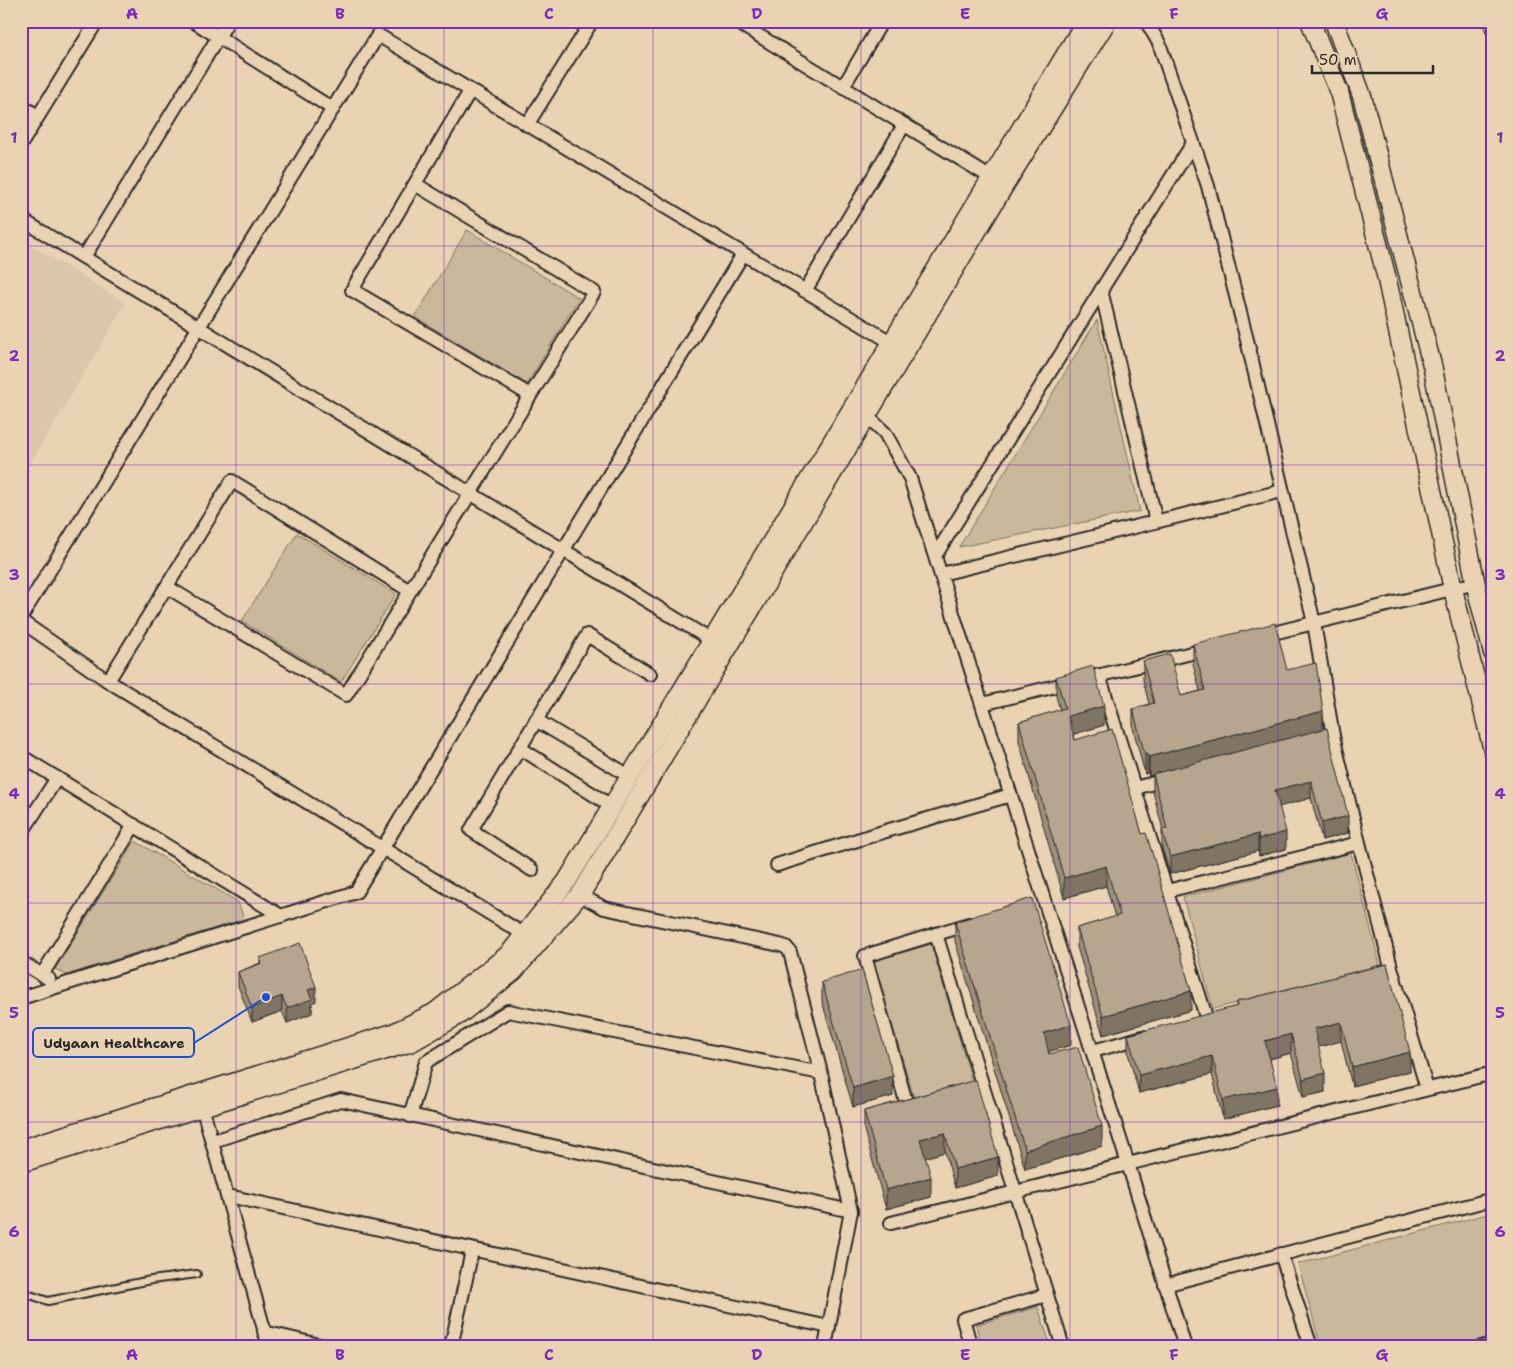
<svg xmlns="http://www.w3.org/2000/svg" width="1514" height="1368" font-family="'Shantell Sans',sans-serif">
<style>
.built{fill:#dac6a8}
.green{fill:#cab89c;stroke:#7a7264}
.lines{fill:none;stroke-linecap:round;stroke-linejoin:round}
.lane-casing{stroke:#2b2b2b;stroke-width:10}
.street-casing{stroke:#2b2b2b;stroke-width:16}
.secondary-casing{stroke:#2b2b2b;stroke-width:21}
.lane{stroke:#e9d3b2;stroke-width:6}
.street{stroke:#e9d3b2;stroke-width:12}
.secondary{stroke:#e9d3b2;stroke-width:18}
.wall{fill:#9d8f7b;stroke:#2b2b2b}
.shaded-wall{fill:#807464;stroke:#2b2b2b}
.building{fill:#b7a68f;stroke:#2b2b2b}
.grid{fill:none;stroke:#7b2cbf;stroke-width:1;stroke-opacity:0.55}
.leader{fill:none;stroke:#1d4ed8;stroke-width:2}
.callout-dot{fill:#1d4ed8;stroke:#e9d3b2;stroke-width:2}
.callout{fill:#e9d3b2;stroke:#1d4ed8;stroke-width:2}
.callout-label{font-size:14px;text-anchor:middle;font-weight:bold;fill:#2b2b2b}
.neatline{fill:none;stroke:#7b2cbf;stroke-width:2}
.grid-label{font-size:16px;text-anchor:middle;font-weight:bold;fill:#7b2cbf}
</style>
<rect width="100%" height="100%" fill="#e9d3b2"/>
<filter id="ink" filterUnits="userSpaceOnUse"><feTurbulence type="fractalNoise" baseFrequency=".02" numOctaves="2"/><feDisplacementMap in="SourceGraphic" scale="10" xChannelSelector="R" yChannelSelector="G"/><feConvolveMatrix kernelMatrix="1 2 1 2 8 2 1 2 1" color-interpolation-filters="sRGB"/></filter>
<g filter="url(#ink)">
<path class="built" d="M21 239 126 303 21 479Z"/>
<g class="green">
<path d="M467 230 579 298 527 384 415 317Z"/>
<path d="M1097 320 1140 511 959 547Z"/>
<path d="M297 533 396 594 341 682 242 621Z"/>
<path d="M135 841 238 902 244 919 66 975 55 969Z"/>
<path d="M1351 853 1380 965 1213 1009 1183 897Z"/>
<path d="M931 944 972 1081 914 1098 873 961Z"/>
<path d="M1487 1214 1493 1241V1336L1453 1347H1321L1298 1264Z"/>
<path d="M1038 1307 1051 1347H982L976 1325Z"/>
</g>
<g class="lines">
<defs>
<g id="lane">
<path d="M1487 21 1493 39"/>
<path d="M21 1292 48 1301 151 1280 197 1274"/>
</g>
<g id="street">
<path d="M193 21 333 109"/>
<path d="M735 21 998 182"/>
<path d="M1146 21 1159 43 1208 186 1247 340 1314 623 1333 736 1359 843 1392 971 1427 1089"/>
<path d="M843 87 882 21"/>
<path d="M470 91 352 290 530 395"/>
<path d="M21 106 38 116"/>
<path d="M527 125 592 21"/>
<path d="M21 144 97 21"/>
<path d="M21 219 719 645"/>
<path d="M84 257 228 21"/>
<path d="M1101 290 1156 521"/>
<path d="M805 291 904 125"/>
<path d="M867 416 885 433 910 478 1128 1164 1185 1347"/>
<path d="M935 556 1193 143"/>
<path d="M941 574 1282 491"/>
<path d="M167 587 346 695 594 292 415 184"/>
<path d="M21 617 378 35 899 347"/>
<path d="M21 621 108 681 530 938"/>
<path d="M1261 636 1476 583"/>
<path d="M1099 675 1207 1020"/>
<path d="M108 681 232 481 410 591"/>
<path d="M982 704 1208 649"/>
<path d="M536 720 631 777"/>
<path d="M520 748 613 807"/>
<path d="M21 756 281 916"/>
<path d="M1135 788 1169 779"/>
<path d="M21 834 57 778"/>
<path d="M777 865 886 831 1011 795"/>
<path d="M532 870 471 830 587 635 650 674"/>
<path d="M1167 891 1359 843"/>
<path d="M580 895 604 908 780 945 786 947 790 952 821 1073 851 1211 825 1347"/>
<path d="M936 934 1063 1347"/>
<path d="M21 962 49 979"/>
<path d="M42 975 134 825"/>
<path d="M21 998 356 892 743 254"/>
<path d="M1093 1051 1143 1037"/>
<path d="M200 1099 269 1347"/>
<path d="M908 1109 865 956 969 924"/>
<path d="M410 1116 426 1062 508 1011 821 1073"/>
<path d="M213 1141 341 1100 851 1211"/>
<path d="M228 1196 829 1327"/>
<path d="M891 1223 1493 1073"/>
<path d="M1281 1254 1311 1347"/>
<path d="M1165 1285 1493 1199"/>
<path d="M264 1332 328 1347"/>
<path d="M451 1347 472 1251"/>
<path d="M971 1347 963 1319 1047 1295"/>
<path d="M1482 1347 1493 1344"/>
</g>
<g id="secondary">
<path d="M1310 21 1339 92 1386 275 1453 589 1493 750"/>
<path d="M1334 21 1362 96 1433 369 1478 595 1493 653"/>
<path d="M21 1149 393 1033 434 1013 509 954 567 881 1086 21"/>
<path d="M21 1163 412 1042 459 1015 514 971 582 892 1004 186 1107 21"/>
</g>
</defs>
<use href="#lane" class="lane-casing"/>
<use href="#street" class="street-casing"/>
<use href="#secondary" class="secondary-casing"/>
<use href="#lane" class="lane"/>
<use href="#street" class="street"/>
<use href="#secondary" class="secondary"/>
</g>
<g class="wall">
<path d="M1193 644 1287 670 1323 730 1348 833 1322 840 1311 798 1279 806 1286 849 1259 856 1258 851 1170 874 1162 848V830H1163L1153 792V775L1149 776 1148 773 1145 774 1133 728V709L1149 704 1143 680V661L1181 696 1200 691 1193 664Z"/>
<path d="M1056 677 1104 725 1074 734 1075 740 1191 1010 1103 1035 1077 947V928L1115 917 1106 886 1064 898 1019 741V722L1060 710 1056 696Z"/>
<path d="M955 922 1071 1045 1049 1051V1054L1102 1146 1025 1169 955 941Z"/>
<path d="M260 958 316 1001 312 1003V1013L287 1023 282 1011 252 1022 238 986V972L260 963Z"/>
<path d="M1387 964 1410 1071 1352 1086 1341 1041 1318 1047 1325 1092 1303 1097 1291 1053 1270 1059 1277 1105 1223 1119 1212 1074 1139 1093 1128 1053V1035L1236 1007V1002Z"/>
<path d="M822 982 893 1096 853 1107 822 1001Z"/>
<path d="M976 1080 998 1176 955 1188 945 1152 925 1157 931 1197 886 1209 864 1130V1111Z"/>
</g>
<g class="shaded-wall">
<path d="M1104 706V725L1068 736V716Z"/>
<path d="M1323 711V730L1149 776V757Z"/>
<path d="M1148 754V773L1145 774V755Z"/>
<path d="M1311 781V798L1275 808V790Z"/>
<path d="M1348 816V833L1322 840V823Z"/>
<path d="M1286 832V849L1259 856V839Z"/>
<path d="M1258 834V851L1170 874V857Z"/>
<path d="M1106 866V886L1064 898V878Z"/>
<path d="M316 987V1001L312 1003V1013L287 1023V1008L308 990Z"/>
<path d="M1191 991V1010L1103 1035V1016Z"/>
<path d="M282 996V1011L252 1022V1008Z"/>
<path d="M1341 1022V1041L1314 1048V1029Z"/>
<path d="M1071 1025V1045L1044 1053V1033Z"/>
<path d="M1291 1034V1053L1265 1060V1041Z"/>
<path d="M1410 1052V1071L1352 1086V1067Z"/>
<path d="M1212 1056V1074L1139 1093V1075Z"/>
<path d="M1325 1073V1092L1303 1097V1079Z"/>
<path d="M893 1076V1096L853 1107V1088Z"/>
<path d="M1277 1087V1105L1223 1119V1100Z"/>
<path d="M1102 1126V1146L1025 1169V1150Z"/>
<path d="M945 1133V1152L920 1159V1139Z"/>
<path d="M998 1157V1176L955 1188V1169Z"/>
<path d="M931 1177V1197L886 1209V1190Z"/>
</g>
<g class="building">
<path d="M1275 623 1287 670 1316 663 1323 711 1149 757 1148 754 1145 755 1133 709 1154 703 1143 661 1170 654 1181 696 1205 690 1193 644Z"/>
<path d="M1093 666 1104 706 1068 716 1075 740 1112 729 1142 834 1146 833 1154 859 1191 991 1103 1016 1077 928 1120 915 1106 866 1064 878 1019 722 1065 708 1056 677Z"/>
<path d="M1327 728 1348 816 1322 823 1311 781 1275 790 1286 832 1259 839 1258 834 1170 857 1162 830 1167 829 1153 774Z"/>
<path d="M1032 898 1071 1025 1044 1033 1049 1054 1078 1047 1102 1126 1025 1150 955 922Z"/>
<path d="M300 943 316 987 308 990 312 999 287 1008 282 996 252 1008 238 972 262 963 260 958Z"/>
<path d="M1387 964 1410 1052 1352 1067 1341 1022 1314 1029 1325 1073 1303 1079 1291 1034 1265 1041 1277 1087 1223 1100 1212 1056 1139 1075 1128 1035 1237 1006 1236 1002Z"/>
<path d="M862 970 893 1076 853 1088 822 982Z"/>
<path d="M976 1080 998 1157 955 1169 945 1133 920 1139 931 1177 886 1190 864 1111Z"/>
</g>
</g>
<path class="grid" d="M236 21V1347M444 21V1347M653 21V1347M861 21V1347M1070 21V1347M1278 21V1347M21 246H1493M21 465H1493M21 684H1493M21 903H1493M21 1122H1493"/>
<path class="leader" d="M266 997L194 1043"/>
<circle class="callout-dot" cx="266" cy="997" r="5"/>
<rect class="callout" x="33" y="1028" width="161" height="29" rx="5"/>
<g class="callout-label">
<text x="114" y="1048">Udyaan Healthcare</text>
</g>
<rect width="1514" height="1368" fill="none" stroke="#e9d3b2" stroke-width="55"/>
<path d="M1312 65v8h121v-8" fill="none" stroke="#2b2b2b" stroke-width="2.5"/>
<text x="1319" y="65" font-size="15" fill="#2b2b2b" stroke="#e9d3b2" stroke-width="4" paint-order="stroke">50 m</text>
<rect x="28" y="28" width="1458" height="1312" class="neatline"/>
<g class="grid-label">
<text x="132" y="19">A</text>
<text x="340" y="19">B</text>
<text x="549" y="19">C</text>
<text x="757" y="19">D</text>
<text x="965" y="19">E</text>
<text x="1174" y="19">F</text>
<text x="1382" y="19">G</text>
<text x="14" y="143">1</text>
<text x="1500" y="143">1</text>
<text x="14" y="361">2</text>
<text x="1500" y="361">2</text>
<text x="14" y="580">3</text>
<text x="1500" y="580">3</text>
<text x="14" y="799">4</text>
<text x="1500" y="799">4</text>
<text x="14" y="1018">5</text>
<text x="1500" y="1018">5</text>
<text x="14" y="1237">6</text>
<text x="1500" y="1237">6</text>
<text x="132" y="1360">A</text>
<text x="340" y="1360">B</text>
<text x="549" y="1360">C</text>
<text x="757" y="1360">D</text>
<text x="965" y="1360">E</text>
<text x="1174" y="1360">F</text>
<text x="1382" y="1360">G</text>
</g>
</svg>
